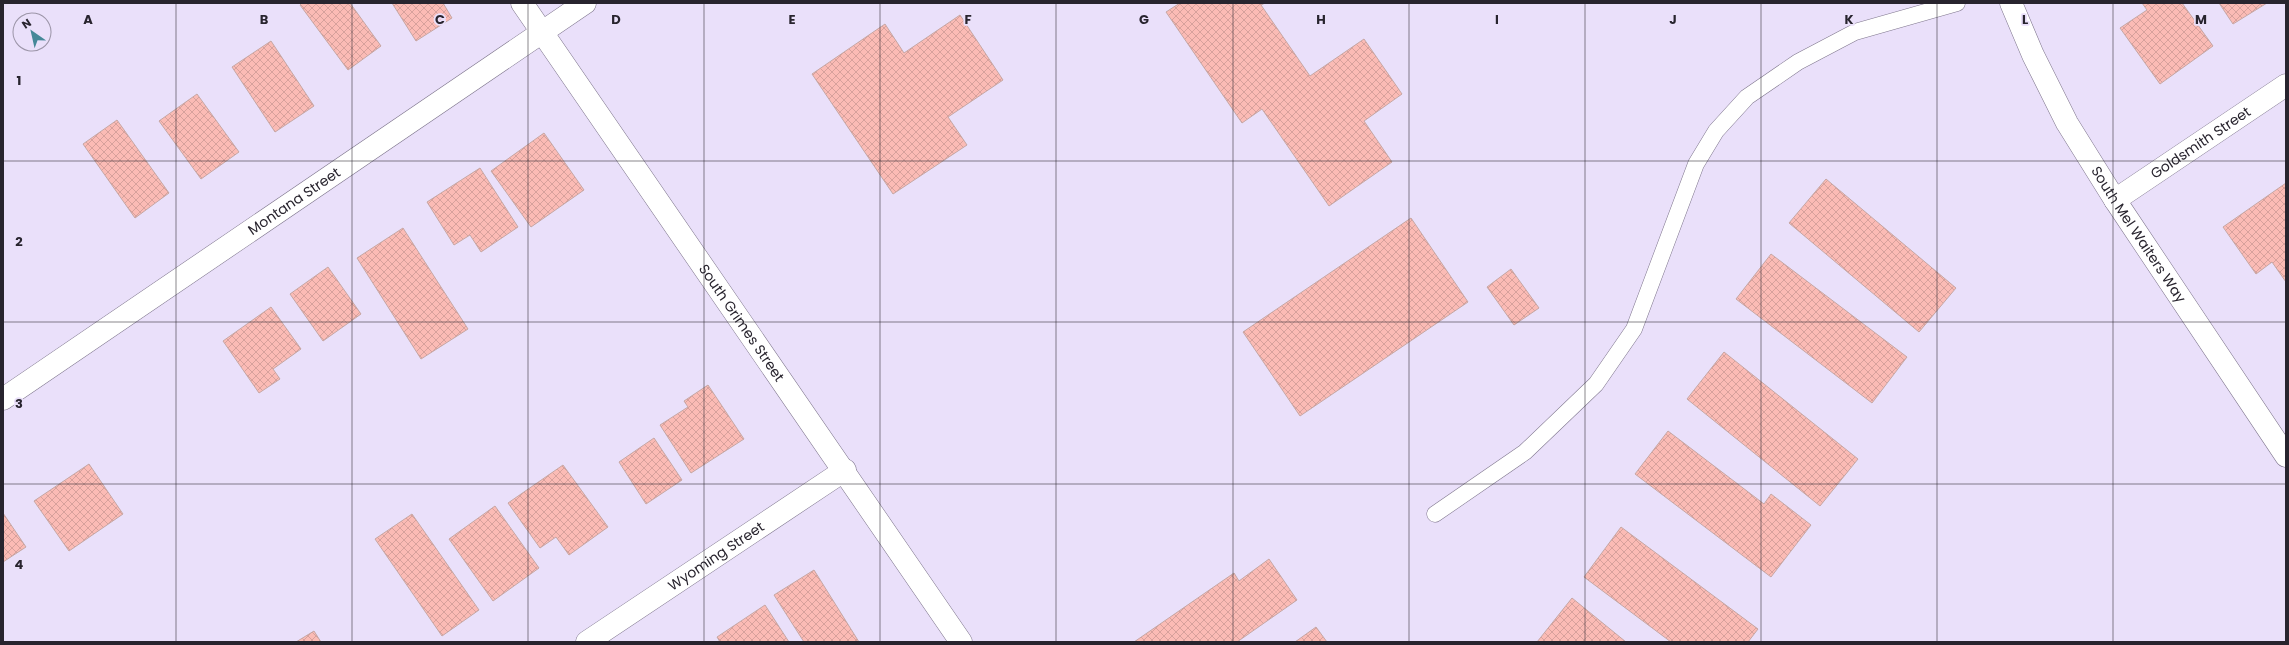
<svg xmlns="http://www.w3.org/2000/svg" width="2289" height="645" font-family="Poppins,sans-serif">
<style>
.building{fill:url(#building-cross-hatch);stroke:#c6a7a4}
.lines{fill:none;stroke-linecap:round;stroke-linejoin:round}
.lane-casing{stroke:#7f768d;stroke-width:17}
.street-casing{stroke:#7f768d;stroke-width:23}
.lane{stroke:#fff;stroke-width:16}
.street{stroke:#fff;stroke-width:22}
.grid{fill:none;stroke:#28242e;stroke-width:1;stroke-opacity:0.55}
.labels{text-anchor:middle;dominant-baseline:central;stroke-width:3.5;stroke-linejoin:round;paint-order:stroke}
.street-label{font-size:14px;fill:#28242e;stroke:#eae0fa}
.grid-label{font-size:13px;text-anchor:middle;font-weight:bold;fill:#28242e;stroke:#eae0fa;stroke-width:3.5;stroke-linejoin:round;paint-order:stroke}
</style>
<defs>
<pattern id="building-cross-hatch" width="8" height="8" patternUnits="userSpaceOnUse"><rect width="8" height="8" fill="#fbbbb5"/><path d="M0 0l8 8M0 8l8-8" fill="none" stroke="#d7a19c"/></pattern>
</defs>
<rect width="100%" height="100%" fill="#eae0fa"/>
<g class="building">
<path d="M302 3H350L381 46 348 70 300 5Z"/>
<path d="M392 3H443L452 18 416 41Z"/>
<path d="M1180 3H1265L1261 5 1310 76 1364 39 1402 94 1364 121 1392 162 1329 206 1262 109 1242 123 1166 12Z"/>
<path d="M2142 3H2182L2213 46 2160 84 2120 28 2147 10Z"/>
<path d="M2219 3H2267L2233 24Z"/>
<path d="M960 15 1003 80 948 117 967 145 893 194 812 74 885 24 904 53Z"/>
<path d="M271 41 314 106 275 132 232 67Z"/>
<path d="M197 94 239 152 201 179 159 121Z"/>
<path d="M117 120 169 193 135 218 83 144Z"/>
<path d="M544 133 584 190 531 227 491 171Z"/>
<path d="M480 168 518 227 481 252 470 235 454 245 427 202Z"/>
<path d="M1826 179 1956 288 1919 332 1789 223Z"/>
<path d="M2286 183V282L2272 262 2256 274 2223 227Z"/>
<path d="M1411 218 1468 302 1300 416 1243 332Z"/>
<path d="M403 228 468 329 421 359 357 258Z"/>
<path d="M1771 254 1907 357 1872 403 1736 299Z"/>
<path d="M328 267 361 314 323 341 290 294Z"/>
<path d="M1511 269 1539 308 1514 325 1487 287Z"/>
<path d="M271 307 301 349 273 369 280 379 259 393 223 341Z"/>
<path d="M1724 352 1858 459 1820 506 1687 399Z"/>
<path d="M708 385 744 439 691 473 660 425 688 407 684 401Z"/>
<path d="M1668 431 1764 504 1771 494 1811 525 1771 577 1635 474Z"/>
<path d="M654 438 682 480 646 504 619 462Z"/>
<path d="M89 464 123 514 69 551 34 501Z"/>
<path d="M563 465 608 527 569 555 556 537 540 548 508 503Z"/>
<path d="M495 506 539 568 493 601 449 539Z"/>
<path d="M3 513 26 547 3 562Z"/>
<path d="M412 514 479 610 442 636 375 539Z"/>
<path d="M1621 527 1758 629 1748 642H1671L1584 577Z"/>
<path d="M1269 559 1297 600 1237 642H1134L1234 573 1239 581Z"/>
<path d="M814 570 859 642H804L774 595Z"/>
<path d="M1572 598 1626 642H1537Z"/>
<path d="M765 605 789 642H720L717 637Z"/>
<path d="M1316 627 1327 642H1295Z"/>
<path d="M314 631 321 642H296Z"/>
</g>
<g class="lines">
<defs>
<path id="lane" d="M1435 514 1525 452 1596 384 1634 329 1696 164 1716 131 1747 97 1798 62 1855 32 1957 3"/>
<g id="street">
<path id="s1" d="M522 3 961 642"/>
<path id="s2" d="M2011 3 2033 55 2067 123 2115 200 2286 456"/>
<path id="s3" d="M2115 200 2286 85"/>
<path id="s4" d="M3 399 585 3"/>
<path id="s5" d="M587 642 845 470"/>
</g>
</defs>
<use href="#lane" class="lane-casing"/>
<use href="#street" class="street-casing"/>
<use href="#lane" class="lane"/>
<use href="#street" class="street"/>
</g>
<path class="grid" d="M176 3V642M352 3V642M528 3V642M704 3V642M880 3V642M1056 3V642M1233 3V642M1409 3V642M1585 3V642M1761 3V642M1937 3V642M2113 3V642M3 161H2286M3 322H2286M3 484H2286"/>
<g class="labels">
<g class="street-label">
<text stroke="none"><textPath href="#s3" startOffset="103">Goldsmith Street</textPath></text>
<text stroke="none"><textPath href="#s4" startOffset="352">Montana Street</textPath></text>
<text stroke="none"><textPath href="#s2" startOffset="265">South Mel Waiters Way</textPath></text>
<text stroke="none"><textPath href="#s1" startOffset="388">South Grimes Street</textPath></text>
<text stroke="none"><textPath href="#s5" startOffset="155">Wyoming Street</textPath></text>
</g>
</g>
<g class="grid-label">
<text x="88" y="24">A</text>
<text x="264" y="24">B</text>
<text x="440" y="24">C</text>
<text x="616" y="24">D</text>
<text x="792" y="24">E</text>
<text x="968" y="24">F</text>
<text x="1144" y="24">G</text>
<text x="1321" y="24">H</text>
<text x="1497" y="24">I</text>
<text x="1673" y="24">J</text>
<text x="1849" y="24">K</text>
<text x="2025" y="24">L</text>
<text x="2201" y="24">M</text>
<text x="19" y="85">1</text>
<text x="19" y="246">2</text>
<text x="19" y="408">3</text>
<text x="19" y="569">4</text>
</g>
<rect width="2289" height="645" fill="none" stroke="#28242e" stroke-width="8"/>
<g transform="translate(32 32) rotate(326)"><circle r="19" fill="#eae0fa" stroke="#9c95a8"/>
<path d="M0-3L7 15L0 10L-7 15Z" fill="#458898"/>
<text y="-6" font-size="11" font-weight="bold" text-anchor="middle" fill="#28242e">N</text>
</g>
</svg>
